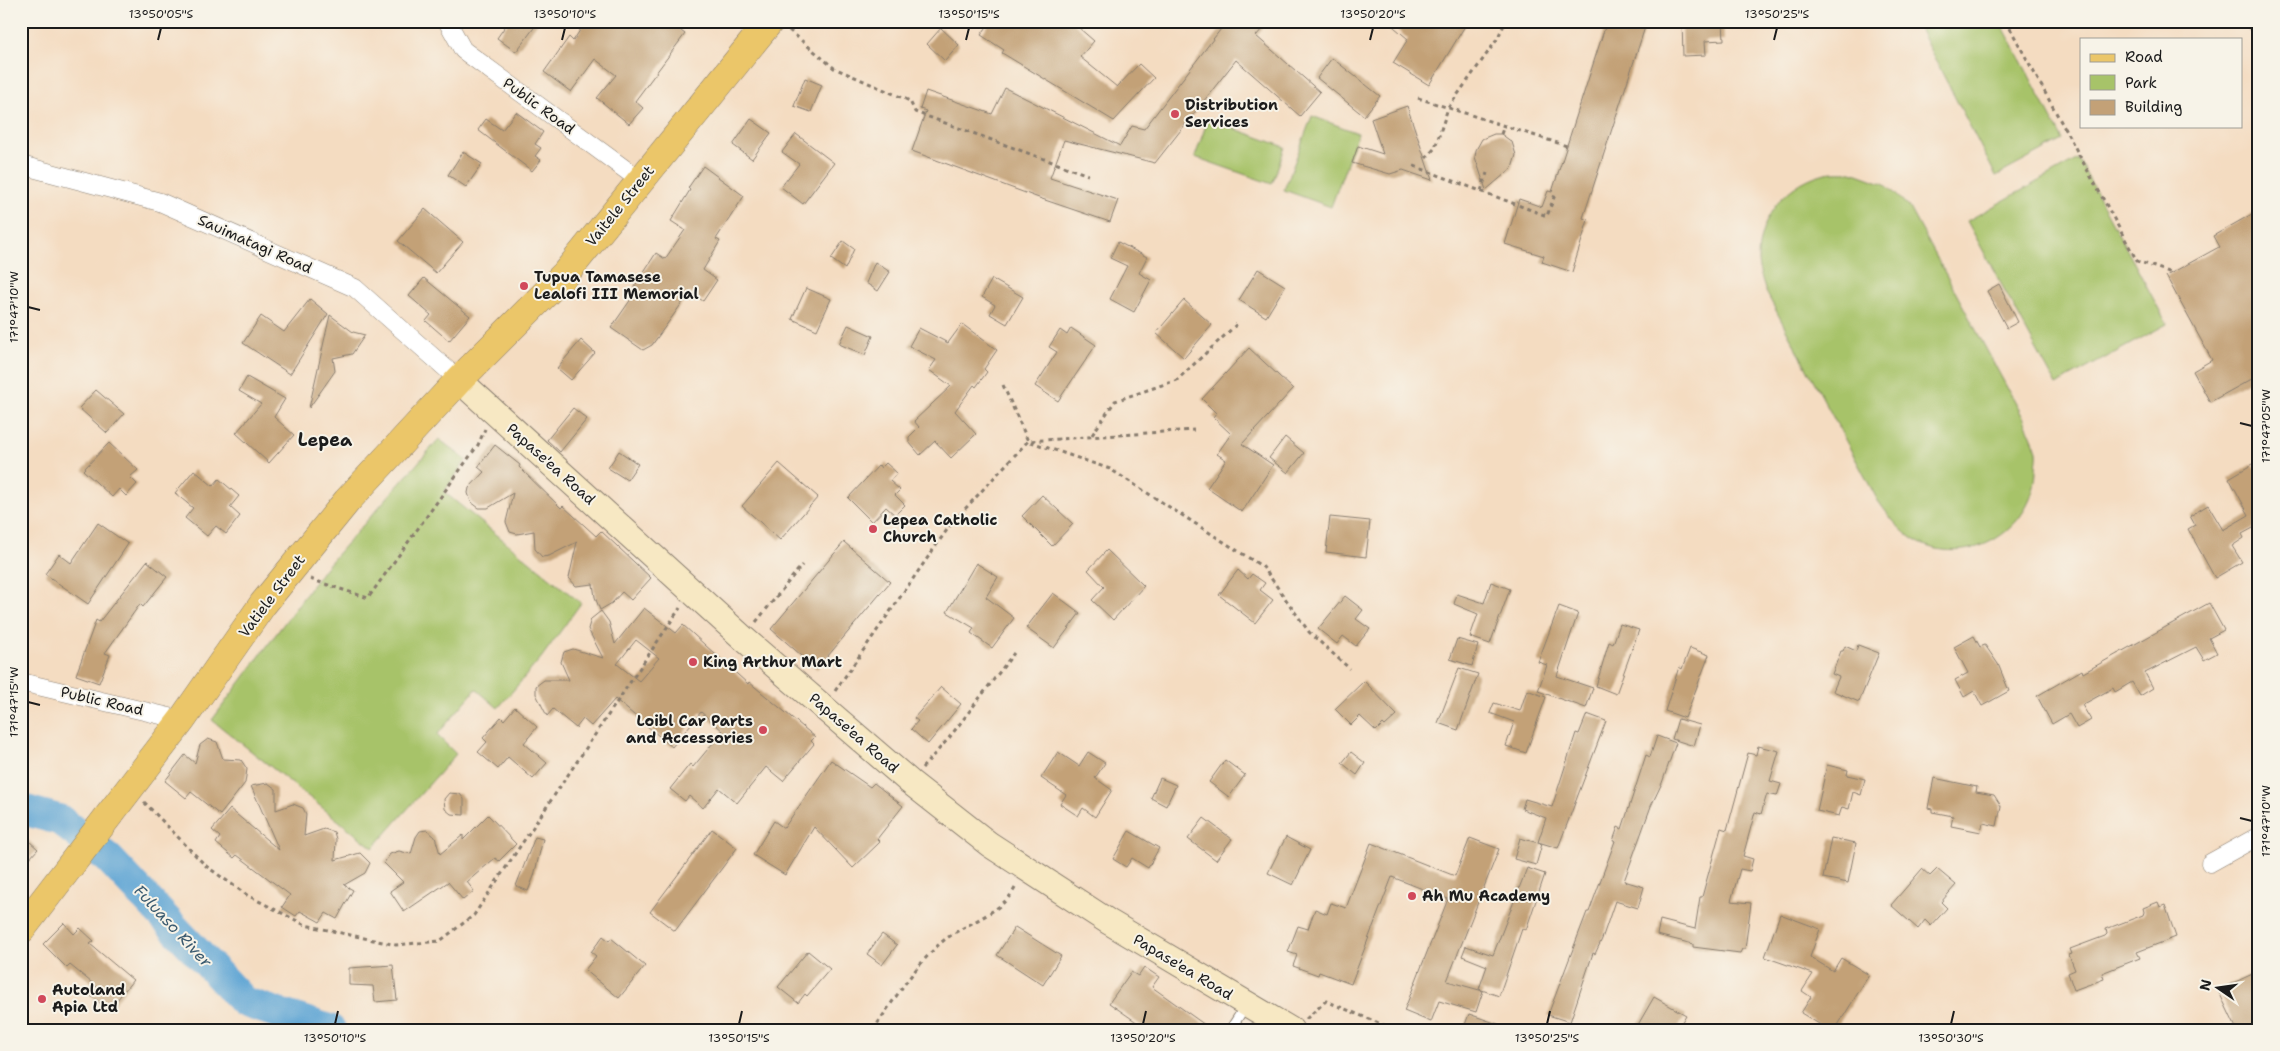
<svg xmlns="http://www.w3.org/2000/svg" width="2280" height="1051" font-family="'Shantell Sans',sans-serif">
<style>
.green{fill:#a7c369;stroke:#627042}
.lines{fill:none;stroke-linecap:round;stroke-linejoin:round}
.river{stroke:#5ea5d4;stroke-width:31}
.building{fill:#c3a177;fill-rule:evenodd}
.service-casing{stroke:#887c6e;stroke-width:11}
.minor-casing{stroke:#887c6e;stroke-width:19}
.tertiary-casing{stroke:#887c6e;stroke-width:24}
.secondary-casing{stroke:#887c6e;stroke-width:27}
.primary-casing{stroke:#887c6e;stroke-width:29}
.path{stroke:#887c6e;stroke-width:3;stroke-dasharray:4 4;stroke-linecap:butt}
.service{stroke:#fff;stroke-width:9}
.minor{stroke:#fff;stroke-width:18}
.tertiary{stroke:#fff;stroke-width:22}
.secondary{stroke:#f7e8c3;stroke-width:25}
.primary{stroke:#ebc669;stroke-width:28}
.ticks{fill:none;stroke:#1c1c1c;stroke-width:2}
.poi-dot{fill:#d1495b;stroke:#f7f3e8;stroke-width:2}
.labels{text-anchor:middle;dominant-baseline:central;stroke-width:4;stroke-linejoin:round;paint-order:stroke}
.poi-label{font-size:15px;font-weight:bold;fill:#1c1c1c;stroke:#f7f3e8;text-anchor:start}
.street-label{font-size:15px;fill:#1c1c1c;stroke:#f7f3e8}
.water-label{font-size:16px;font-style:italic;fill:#3a5a6f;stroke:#f7f3e8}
.quarter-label{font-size:18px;font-weight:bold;fill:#1c1c1c;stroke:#f7f3e8}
.neatline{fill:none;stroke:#1c1c1c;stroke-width:2}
.ticks-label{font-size:12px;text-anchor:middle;fill:#1c1c1c}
</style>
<rect width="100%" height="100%" fill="#f7f3e8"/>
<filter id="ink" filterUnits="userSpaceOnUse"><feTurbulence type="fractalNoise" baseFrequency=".02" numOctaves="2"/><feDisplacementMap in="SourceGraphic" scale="10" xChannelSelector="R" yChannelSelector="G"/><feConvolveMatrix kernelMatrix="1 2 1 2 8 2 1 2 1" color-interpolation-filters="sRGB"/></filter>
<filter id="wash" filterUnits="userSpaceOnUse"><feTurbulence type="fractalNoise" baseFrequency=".0096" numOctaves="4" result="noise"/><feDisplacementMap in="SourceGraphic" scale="20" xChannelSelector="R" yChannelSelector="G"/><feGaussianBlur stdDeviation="1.12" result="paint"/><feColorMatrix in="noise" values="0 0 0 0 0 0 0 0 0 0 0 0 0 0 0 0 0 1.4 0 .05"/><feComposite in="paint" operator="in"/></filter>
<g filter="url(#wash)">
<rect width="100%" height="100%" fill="#f4dcc1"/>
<g class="green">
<path d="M1915 21H2000L2063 140 1996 176Z"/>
<path d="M1312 116 1358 133 1331 207 1284 190Z"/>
<path d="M1208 119 1285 147 1272 184 1195 157Z"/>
<path d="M2078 159 2167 324 2056 385 1967 221Z"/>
<path d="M1852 172 1885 184 1910 208 2024 419C2028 429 2034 441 2037 451 2038 457 2036 464 2036 470 2035 524 1981 563 1929 547 1905 539 1892 520 1878 501L1765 290C1763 280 1758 269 1758 260 1758 220 1783 185 1822 174 1831 171 1843 172 1852 172Z"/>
<path d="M439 439 466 460 444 492 581 603 541 658 498 708 476 689 437 735 456 754 373 848 212 720 326 567Z"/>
</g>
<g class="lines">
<path class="river" d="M21 809 60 820 109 859 244 1002 331 1030"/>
</g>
<g id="blocks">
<g class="building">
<path d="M509 21H539L516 52 497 38Z"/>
<path d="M586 21H668L685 34 635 101 643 108 629 124 597 98 616 75 595 59 571 92 544 72 569 37 573 41Z"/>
<path d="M991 21H1071L1094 41 1080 57 1117 87 1139 64 1154 78 1114 121 1002 53 1004 50 981 35Z"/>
<path d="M1227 21H1269L1256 36 1320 92 1300 116 1236 60 1155 163 1064 140 1050 178 1118 200 1110 222 1039 198 912 151 926 111 920 109 926 91 992 114 1005 88 1120 146 1132 126 1144 129Z"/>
<path d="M1387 21H1468L1429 85 1393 63 1408 39Z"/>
<path d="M1607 21H1647L1583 218 1588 220 1572 272 1542 262 1544 256 1505 244 1519 199 1542 207 1548 191 1552 192Z"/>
<path d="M1682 21H1723L1724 40 1705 41 1706 55 1683 56Z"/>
<path d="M941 28 959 45 945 61 927 44Z"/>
<path d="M1332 58 1380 96 1364 116 1317 78Z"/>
<path d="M805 78 822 85 811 112 794 106Z"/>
<path d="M1407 106 1432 180 1403 170 1390 174 1352 163 1358 146 1383 154 1371 119Z"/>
<path d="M516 112 543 132 535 144 541 148 535 156 541 160 532 171 478 130 486 119 502 130Z"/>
<path d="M751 119 771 133 752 159 733 145Z"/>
<path d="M796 134 834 163 803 204 781 187 799 164 782 152Z"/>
<path d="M1494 134H1501L1512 142 1516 155 1512 168 1486 190 1475 157 1476 150 1482 139Z"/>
<path d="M463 152 482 164 466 187 448 175Z"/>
<path d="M703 166 744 196 716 239 720 241 703 270 717 280 703 301 690 292 652 345 643 350 611 328 638 289 634 287 656 253 665 259 685 230 671 221 690 190 688 188Z"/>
<path d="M425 209 463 242 436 273 398 241Z"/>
<path d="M2259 210V375L2210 402 2193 371 2212 360 2166 276 2219 247 2213 236Z"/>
<path d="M843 241 854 249 845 269 831 259Z"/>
<path d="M1118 242 1147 257 1139 273 1151 280 1134 312 1110 299 1127 266 1110 258Z"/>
<path d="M875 262 890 272 878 291 866 283Z"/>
<path d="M1258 269 1285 286 1266 317 1239 300Z"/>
<path d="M424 278 470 316 449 341 426 321 431 315 409 296Z"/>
<path d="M992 279 1023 297 1007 324 990 314 995 305 982 297Z"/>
<path d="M1999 284 2018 322 2007 328 1987 291Z"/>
<path d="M806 288 831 299 817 330 792 319Z"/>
<path d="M310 299 328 314 290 374 243 343 261 316 284 332Z"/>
<path d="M1184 300 1212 325 1184 358 1156 333Z"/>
<path d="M330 315 353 332 365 335 352 354 333 358 335 371 309 408Z"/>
<path d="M962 324 997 350 984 369 987 372 976 387 974 385 955 411 976 434 951 458 935 441 920 455 909 442V437L919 427 914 421 951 386 929 370 936 360 909 346 919 328 948 343Z"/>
<path d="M848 325 873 336 865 355 839 344Z"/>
<path d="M1071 328 1096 345 1058 401 1035 386 1057 352 1049 347 1060 330 1067 335Z"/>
<path d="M581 340 595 353 571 380 557 368Z"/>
<path d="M1249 348 1293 389 1242 444 1273 465 1242 512 1207 488 1226 460 1217 454 1231 434 1213 417 1216 413 1202 399Z"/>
<path d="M247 377 285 399 274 417 294 435 269 463 236 433 261 404 239 391Z"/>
<path d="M96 390 124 414 107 433 79 408Z"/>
<path d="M573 408 587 419 560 452 547 440Z"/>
<path d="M1285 437 1304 453 1288 473 1269 458Z"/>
<path d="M109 443 138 470 130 477 137 484 126 496 119 489 112 497 83 470Z"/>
<path d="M495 445 520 465 519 467 561 508 563 506 596 536 601 531 651 578 631 600 622 592 612 603 600 610 595 597 593 584 576 586 569 578 577 542 549 556 542 557 535 549 534 531 517 534 510 532 506 522 513 493 488 508H479L471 502 468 493 469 488 484 472 478 467Z"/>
<path d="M619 451 638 464 627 480 608 468Z"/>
<path d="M779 463 818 497 780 540 742 506Z"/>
<path d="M886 463 897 473 890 481 900 490 895 495 905 505 895 515 886 507 872 522 848 498 879 465 881 468Z"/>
<path d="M2253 464 2259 474V534L2255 527 2242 534 2244 538 2232 546 2242 562 2215 578 2188 529 2195 525 2190 516 2208 505 2223 530 2249 515 2229 478Z"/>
<path d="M194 470 213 486 219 479 239 496 230 507 240 516 226 534 216 526 207 536 185 518 193 508 175 493Z"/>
<path d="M1042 495 1073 524 1052 546 1022 516Z"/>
<path d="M1330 517 1370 521 1366 557 1326 552Z"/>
<path d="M98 523 128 544 88 604 45 574 59 554 71 563Z"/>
<path d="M844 542 890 582 817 669 771 629Z"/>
<path d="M1107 550 1144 586 1113 620 1092 600 1104 587 1088 570Z"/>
<path d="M147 561 167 577 143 607 140 604 105 653 110 655 99 683 76 675 96 620 99 622Z"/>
<path d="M976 563 998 577 986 597 1014 618 992 648 971 633 974 628 947 612Z"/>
<path d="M1238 570 1248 579 1252 574 1265 583 1260 590 1273 600 1255 623 1219 595Z"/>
<path d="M1491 582 1510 589 1490 644 1470 637 1478 614 1454 604 1457 594 1484 603Z"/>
<path d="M1053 593 1080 613 1054 648 1026 628Z"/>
<path d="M1345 596 1363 610 1356 619 1370 629 1356 646 1343 636 1337 644 1318 629Z"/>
<path d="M2209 603 2224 630 2209 638 2217 653 2204 660 2196 647 2145 673 2153 688 2140 696 2132 682 2115 692 2113 688 2082 705 2091 720 2077 728 2069 714 2052 724 2037 696 2082 670 2083 673Z"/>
<path d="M1559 606 1578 613 1557 676 1593 688 1586 708 1538 691 1547 665 1538 662Z"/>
<path d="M644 608 676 633 683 625 748 684 749 682 815 737 811 741 814 744 783 781 766 767 737 803 719 788 703 808 689 796 685 801 670 789 690 764 693 767 723 731 701 712 672 747 615 699 591 726 583 719 576 728 553 709 547 716 536 694V686L544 680H569L561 662 564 652 573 649 603 658 588 629 591 619 601 611 609 622 615 644ZM636 640 659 658 639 681 617 664Z"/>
<path d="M1620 624 1639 630 1616 694 1596 686 1609 642 1613 644Z"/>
<path d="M1974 636 1980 647 1985 645 1998 664 2009 691 1982 706 1974 691 1964 697 1955 680 1968 673 1954 647Z"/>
<path d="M1457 639 1478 645 1472 666 1450 659Z"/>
<path d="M1858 645 1879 653 1859 702 1833 691 1839 677 1832 674 1841 651H1843L1845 646 1856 651Z"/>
<path d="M1690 648 1709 655 1685 718 1665 711 1679 667 1682 669Z"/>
<path d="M1459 668 1478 674 1458 730 1438 723Z"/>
<path d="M1364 681 1397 715 1385 726 1383 724 1376 731 1360 716 1351 725 1335 709Z"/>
<path d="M941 687 961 704 928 744 911 729 918 721 914 718Z"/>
<path d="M1527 690 1546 697 1526 753 1506 746 1514 722 1490 713 1494 703 1520 711Z"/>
<path d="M515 707 537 727 524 743 547 763 533 779 508 757 498 769 478 752 487 742 483 738 501 717 504 720Z"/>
<path d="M1587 714 1606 721 1558 848 1538 842 1546 818 1522 809 1525 799 1552 807 1576 733 1579 734Z"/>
<path d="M1678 719 1700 725 1694 746 1672 739Z"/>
<path d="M1657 736 1676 743 1662 783 1651 806 1624 881 1644 887 1638 908 1615 901 1602 939 1595 954 1593 953 1570 1022 1548 1015 1587 912H1589L1615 841H1613L1618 827 1622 829 1646 755 1650 757Z"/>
<path d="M208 739 217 742 223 759 241 760 247 769 245 783 220 815 191 792 186 798 165 781 185 755 195 763 200 745Z"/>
<path d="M1758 746 1779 751 1770 781 1781 784 1777 796 1767 794 1761 814 1755 812 1743 856 1753 859 1750 871 1740 869 1731 901 1751 903 1745 949H1742L1740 953 1693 947V944L1657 935 1660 920 1695 929 1700 897H1702L1721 828 1727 830 1748 753 1756 755Z"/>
<path d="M1058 752 1079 766 1088 752 1105 763 1095 778 1112 790 1095 817 1083 808 1078 816 1060 804 1066 795 1041 778Z"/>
<path d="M1351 752 1365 763 1357 775 1342 763Z"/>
<path d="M831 760 870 787 874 783 903 806 877 839 880 842 853 868 814 827 785 875 753 855 774 821 784 828Z"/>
<path d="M1225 760 1245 775 1229 797 1209 782Z"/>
<path d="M1827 765 1848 770 1847 775 1865 779 1861 795 1853 792 1849 809 1842 807 1839 816 1817 811Z"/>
<path d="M1160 778 1176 785 1166 806 1151 798Z"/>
<path d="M1934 778 1977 787 1976 792 1994 795 2001 806 1997 826 1983 823 1981 832 1951 826 1953 816 1932 812V809L1928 808Z"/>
<path d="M268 783 276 789V810L293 804 303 808 306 814 304 836 324 829 334 832 336 839 335 860 360 853 370 863 365 873 344 885 353 890 337 919 326 913 320 922 300 911 296 916 282 907 290 895 237 855 234 858 216 843 220 837 212 830 230 809 279 850 251 786Z"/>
<path d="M449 793 460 794 464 799V815L451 814 445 809 444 799Z"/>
<path d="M488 815 516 844 499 861 495 858 467 882 474 891 463 900 448 882 404 912 390 891 403 882 384 863 390 854 399 851 411 854 416 837 420 831 427 830 435 837 440 854 463 835V840Z"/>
<path d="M1204 818 1232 839 1216 860 1188 839Z"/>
<path d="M712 829 737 848 675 931 650 912Z"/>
<path d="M1129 831 1159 848 1148 868 1132 858 1126 867 1113 859Z"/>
<path d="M21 834 38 849 21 868Z"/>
<path d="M535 837 543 839 534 876 528 891 516 886Z"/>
<path d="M1286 837 1310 850 1293 885 1268 873Z"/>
<path d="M1470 838 1499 849 1447 981 1483 991 1476 1012 1439 1001 1431 1022 1404 1011 1448 899 1392 877 1351 984 1319 972 1318 975 1293 966 1297 955 1288 952 1298 926 1308 929 1315 909 1327 914 1331 903 1346 908 1371 843 1455 876Z"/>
<path d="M1520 838 1542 844 1536 865 1514 859Z"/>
<path d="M1831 838 1856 843 1848 883 1823 878Z"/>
<path d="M1527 868 1545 874 1526 930 1522 929 1499 996 1479 989 1487 966 1462 956 1466 946 1493 955Z"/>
<path d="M1922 869 1930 876 1937 869 1956 885 1941 902 1947 908 1931 926 1925 920 1918 929 1891 905Z"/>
<path d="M2158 902 2160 907 2165 905 2176 937 2137 952 2140 958 2102 973 2104 979 2074 990 2068 973 2075 970 2069 955 2072 954 2070 949 2105 936 2107 934 2106 929 2143 915 2144 912 2143 908Z"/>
<path d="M1780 914 1820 929 1810 957 1833 971 1841 958 1869 975 1835 1030H1829L1801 1013 1811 997 1802 991 1813 974 1765 957Z"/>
<path d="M64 923 74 934 80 928 94 941 90 944 133 980 109 1010 90 995 97 987 70 965 67 968 43 944Z"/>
<path d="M1015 927 1061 956 1043 985 997 955Z"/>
<path d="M882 934 897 945 882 965 867 954Z"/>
<path d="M603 936 609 941 611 938 645 966 619 998 585 970 596 956 591 952Z"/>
<path d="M808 951 830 969 807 996 805 994 798 1003 778 987Z"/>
<path d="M393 965 397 1000 375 1002 373 986 349 985V968Z"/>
<path d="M1144 967 1159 977 1152 987 1212 1030H1148L1109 1003 1131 972 1138 976Z"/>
<path d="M2259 971V1030H2237L2218 990Z"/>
<path d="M1654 997 1686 1015 1677 1030H1635Z"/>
<path d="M1469 1014 1509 1028V1030H1463Z"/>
</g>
</g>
</g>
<g filter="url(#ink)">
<use href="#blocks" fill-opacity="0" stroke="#887c6e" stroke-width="1"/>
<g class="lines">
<defs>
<path id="service" d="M1230 1030 1246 1005"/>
<g id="minor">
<path d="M447 21 463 50 641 181"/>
<path d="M21 165 160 202 355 288 459 380"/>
<path d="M21 682 182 720"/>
<path d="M2210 863 2255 838 2259 839"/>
</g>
<path id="tertiary" d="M2258 21 2259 22"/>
<path id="secondary" d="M459 380 743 638 910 782 989 844 1109 922 1291 1030"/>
<path id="primary" d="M21 930 182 720 263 604 347 501 459 380 565 274 770 21"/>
</defs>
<use href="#service" class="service-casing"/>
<use href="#minor" class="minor-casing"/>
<use href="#tertiary" class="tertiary-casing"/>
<use href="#secondary" class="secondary-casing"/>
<use href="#primary" class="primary-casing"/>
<g class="path">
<path d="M2006 21 2137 261 2172 273"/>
<path d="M789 30 834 68 910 101 915 112 1088 175"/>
<path d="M1418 98 1567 146"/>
<path d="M1501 134 1504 126"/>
<path d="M1426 158 1435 148 1448 108 1496 41 1506 21"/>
<path d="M1414 166 1547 216 1556 192"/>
<path d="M1481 191 1487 173"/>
<path d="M1003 385 1028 441 1110 469 1263 567 1309 632 1350 669"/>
<path d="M1092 435 1115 401 1177 380 1237 324"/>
<path d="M310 579 368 598 478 445 485 429"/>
<path d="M756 622 802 565"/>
<path d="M835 691 951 524 1028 441 1194 430"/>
<path d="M922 768 949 738 1014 653"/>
<path d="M144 802 206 866 247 895 305 925 396 945 440 941 474 915 680 608"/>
<path d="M1306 1019 1326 1001 1393 1029"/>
<path d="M873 1030C894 1000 915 965 943 941 965 923 1004 913 1016 886"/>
</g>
<use href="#service" class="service"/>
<use href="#minor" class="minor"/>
<use href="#tertiary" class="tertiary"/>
<use href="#secondary" class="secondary"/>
<use href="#primary" class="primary"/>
</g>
</g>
<path class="ticks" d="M158 40 161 28M562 40 565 28M966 40 969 28M1370 40 1373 28M1774 40 1777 28M28 307 40 310M2240 423 2252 426M28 702 40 705M2240 818 2252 821M335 1024 338 1011M739 1024 742 1011M1143 1024 1146 1011M1547 1024 1550 1011M1951 1024 1954 1011"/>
<g class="poi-dot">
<circle cx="1175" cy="114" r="5"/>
<circle cx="524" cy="286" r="5"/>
<circle cx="873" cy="529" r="5"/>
<circle cx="693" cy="662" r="5"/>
<circle cx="763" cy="730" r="5"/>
<circle cx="1412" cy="896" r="5"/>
<circle cx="42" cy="999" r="5"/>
</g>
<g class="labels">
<g class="poi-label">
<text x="1185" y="105">Distribution<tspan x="1185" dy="17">Services</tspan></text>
<text x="534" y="277">Tupua Tamasese<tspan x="534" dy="17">Lealofi III Memorial</tspan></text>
<text x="883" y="520">Lepea Catholic<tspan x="883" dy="17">Church</tspan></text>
<text x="703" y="662">King Arthur Mart</text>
<text x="753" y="721" text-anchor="end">Loibl Car Parts<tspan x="753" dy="17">and Accessories</tspan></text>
<text x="1422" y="896">Ah Mu Academy</text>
<text x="52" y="990">Autoland<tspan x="52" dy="17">Apia Ltd</tspan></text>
</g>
<g class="street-label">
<text transform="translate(539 106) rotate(36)">Public Road</text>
<text transform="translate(620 206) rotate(-51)">Vaitele Street</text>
<text transform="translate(255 244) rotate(24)">Sauimatagi Road</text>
<text transform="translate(551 464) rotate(42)">Papase'ea Road</text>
<text transform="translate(272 596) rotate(-53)">Vatiele Street</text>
<text transform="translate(102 701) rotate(13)">Public Road</text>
<text transform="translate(854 733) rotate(41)">Papase'ea Road</text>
<text transform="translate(1183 967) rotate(31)">Papase'ea Road</text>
</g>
<g class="water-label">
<text transform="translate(173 926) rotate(47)">Fuluaso River</text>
</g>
<g class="quarter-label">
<text x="325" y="440">Lepea</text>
</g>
</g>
<rect width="2280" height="1051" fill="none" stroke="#f7f3e8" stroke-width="55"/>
<rect x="2080" y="38" width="162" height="90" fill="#f7f3e8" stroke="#9f9d96"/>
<rect x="2090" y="54" width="25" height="8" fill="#ebc669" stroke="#9f9d96"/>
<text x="2125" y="62" font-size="15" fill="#1c1c1c">Road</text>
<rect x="2090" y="75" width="25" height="15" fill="#a7c369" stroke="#9f9d96"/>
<text x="2125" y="88" font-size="15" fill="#1c1c1c">Park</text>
<rect x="2090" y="100" width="25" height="15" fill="#c3a177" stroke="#9f9d96"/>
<text x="2125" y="112" font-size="15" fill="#1c1c1c">Building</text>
<g transform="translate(2218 988) rotate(283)" stroke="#f7f3e8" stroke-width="4" paint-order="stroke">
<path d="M0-4L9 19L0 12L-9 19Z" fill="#1c1c1c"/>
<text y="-8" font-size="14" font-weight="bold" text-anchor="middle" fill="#1c1c1c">N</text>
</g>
<rect x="28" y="28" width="2224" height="996" class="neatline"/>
<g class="ticks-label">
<text x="161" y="18">13°50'05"S</text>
<text x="565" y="18">13°50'10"S</text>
<text x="969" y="18">13°50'15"S</text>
<text x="1373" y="18">13°50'20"S</text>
<text x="1777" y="18">13°50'25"S</text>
<text transform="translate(14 307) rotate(-90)" y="4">171°47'10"W</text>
<text transform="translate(2266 426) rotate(-90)" y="4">171°47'05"W</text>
<text transform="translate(14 702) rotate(-90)" y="4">171°47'15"W</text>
<text transform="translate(2266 821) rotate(-90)" y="4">171°47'10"W</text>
<text x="335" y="1042">13°50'10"S</text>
<text x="739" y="1042">13°50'15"S</text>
<text x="1143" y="1042">13°50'20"S</text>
<text x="1547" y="1042">13°50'25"S</text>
<text x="1951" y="1042">13°50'30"S</text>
</g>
</svg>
